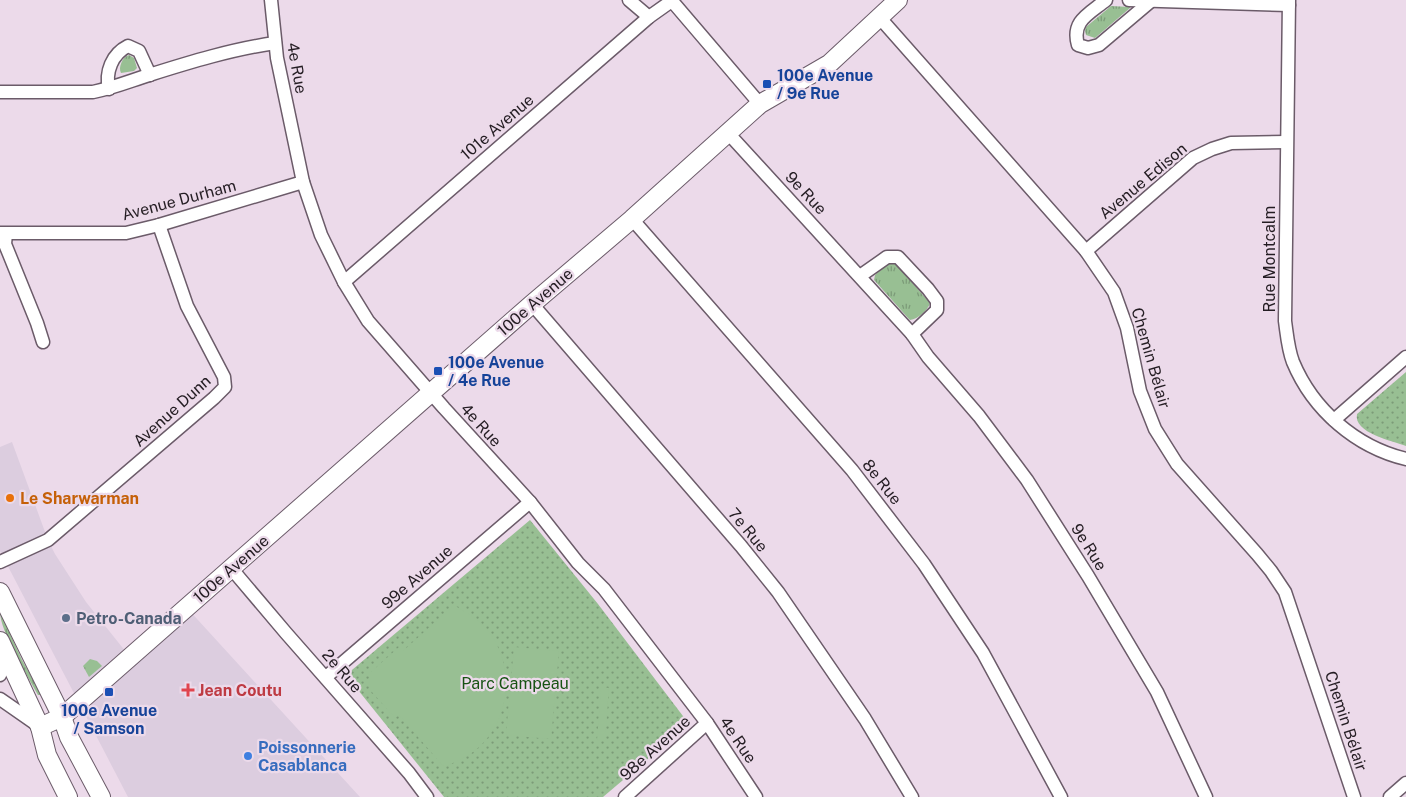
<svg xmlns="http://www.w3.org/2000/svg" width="1406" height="797" font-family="'Public Sans',sans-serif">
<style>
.commercial{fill:#dccddf}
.grass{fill:url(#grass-tufts)}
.park{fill:url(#park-dots)}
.garden{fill:#98bf93}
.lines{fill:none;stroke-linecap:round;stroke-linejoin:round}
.street-casing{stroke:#6b5b69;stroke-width:15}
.secondary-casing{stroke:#6b5b69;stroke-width:20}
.street{stroke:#fff;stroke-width:12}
.secondary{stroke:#fff;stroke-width:18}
.transit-dot{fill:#1a4fb4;stroke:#ecdaea;stroke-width:2}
.food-dot{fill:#e8710a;stroke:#ecdaea;stroke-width:2}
.service-dot{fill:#5c6f8a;stroke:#ecdaea;stroke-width:2}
.health-dot{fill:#e0444e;stroke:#ecdaea;stroke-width:2}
.shop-dot{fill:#3f7fe0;stroke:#ecdaea;stroke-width:2}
.labels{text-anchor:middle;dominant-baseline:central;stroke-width:4.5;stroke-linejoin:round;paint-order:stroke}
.street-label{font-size:16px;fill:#241d23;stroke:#ecdaea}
.transit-label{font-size:16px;font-weight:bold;fill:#164399;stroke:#ecdaea;text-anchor:start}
.food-label{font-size:16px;font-weight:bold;fill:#c56008;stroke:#ecdaea;text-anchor:start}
.service-label{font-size:16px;font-weight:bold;fill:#4e5e75;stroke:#ecdaea;text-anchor:start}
.park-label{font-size:16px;fill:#175313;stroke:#ecdaea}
.health-label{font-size:16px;font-weight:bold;fill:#be3a42;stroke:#ecdaea;text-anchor:start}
.shop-label{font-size:16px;font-weight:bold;fill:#366cbe;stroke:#ecdaea;text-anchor:start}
</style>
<defs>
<pattern id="grass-tufts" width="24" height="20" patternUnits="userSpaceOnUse" patternTransform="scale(1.25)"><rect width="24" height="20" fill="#98bf93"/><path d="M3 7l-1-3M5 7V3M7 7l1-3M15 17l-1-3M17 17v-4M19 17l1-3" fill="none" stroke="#7c9b78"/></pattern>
<pattern id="park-dots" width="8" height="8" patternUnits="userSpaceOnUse" patternTransform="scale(1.25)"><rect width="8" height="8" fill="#98bf93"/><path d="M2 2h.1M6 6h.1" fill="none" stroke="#7c9b78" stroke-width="1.8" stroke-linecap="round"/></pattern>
</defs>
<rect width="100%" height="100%" fill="#ecdaea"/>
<path class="commercial" d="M12 442 48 540 55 554 86 602 130 657 187 608 360 797H128L0 551V447Z"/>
<g class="grass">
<path d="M1111 6 1130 7V8L1095 38 1086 35 1085 31 1086 27Z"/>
<path d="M129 55 134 58 137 68 134 71 121 73C118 68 122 57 129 55Z"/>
<path d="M894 262 930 303C928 310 918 319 910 320L908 318 874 280 875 275 888 263Z"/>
<path d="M0 612 22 660 41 694 40 695H38C28 677 0 631 0 612Z"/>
<path d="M90 659 97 661 102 666 89 677 83 666Z"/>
</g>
<g class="park">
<path d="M1406 372V446C1393 441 1353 433 1357 414Z"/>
<path d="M530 520 598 604 689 724 603 797H444L346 675Z"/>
</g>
<g class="garden">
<path d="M454 605C466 613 479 619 488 631 515 664 511 717 480 746 470 756 457 761 444 767L399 715 395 718 371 691V672L399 647 403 651Z"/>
<path d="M514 647 559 651 551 739 506 735Z"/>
<path d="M601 687 609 688 605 741 597 740Z"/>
</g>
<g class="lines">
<defs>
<g id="street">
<path d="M271 0 277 58 303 182 321 235 344 282 368 321 444 408 530 502 578 563 604 589 707 723 756 797"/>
<path d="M629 0 649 17"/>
<path d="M1106 0C1089 14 1071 21 1078 45L1088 48 1099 45 1151 1"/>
<path d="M1129 0 1289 5"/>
<path d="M1289 0 1285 321C1287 335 1288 349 1293 362 1313 410 1356 447 1406 459"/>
<path d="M672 1 760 104"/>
<path d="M880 18 1086 251 1114 292 1127 328 1140 391 1155 429 1177 464 1257 554 1271 571 1285 592 1354 797"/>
<path d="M109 89C105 72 112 54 128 46L139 51 150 75"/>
<path d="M0 92H93C113 88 130 81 149 75 190 62 233 49 275 43"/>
<path d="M728 133 912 334 928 357 979 416 1027 480 1088 576 1157 692 1206 797"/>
<path d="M632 219 852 470 924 564 983 653 1061 797"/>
<path d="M0 233H126L159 225 303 182"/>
<path d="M6 234 5 244 37 323 43 342"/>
<path d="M1086 251 1193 158 1212 149 1231 143 1286 142"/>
<path d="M860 276 887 257H898L928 289 937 301V310L912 334"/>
<path d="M344 282 649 17 673 0"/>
<path d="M532 304 741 546 778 592 865 719 912 797"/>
<path d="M1334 420 1406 357"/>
<path d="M0 562 48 540 214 398 225 387 224 377 187 306 159 225"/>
<path d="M231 568 286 633 409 773 427 797"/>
<path d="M0 675 7 658"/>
<path d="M326 677 530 502"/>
<path d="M0 699 39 726"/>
<path d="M625 797 707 723"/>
<path d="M1390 797 1406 783"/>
</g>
<g id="secondary">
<path d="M0 592 62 717 69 737 101 797"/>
<path d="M0 641 40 727 47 755 68 797"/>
<path d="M40 727 62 717 532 304 632 219 760 104 829 64 898 0"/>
</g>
</defs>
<use href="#street" class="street-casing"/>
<use href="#secondary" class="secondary-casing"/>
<use href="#street" class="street"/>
<use href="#secondary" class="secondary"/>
</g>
<g class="transit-dot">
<rect x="762" y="79" width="10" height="10" rx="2.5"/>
<rect x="433" y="366" width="10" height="10" rx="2.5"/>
<rect x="104" y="687" width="10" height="10" rx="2.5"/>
</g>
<circle class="food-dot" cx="10" cy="498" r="5"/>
<circle class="service-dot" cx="66" cy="618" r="5"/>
<path class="health-dot" d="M185.5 682.5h5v5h5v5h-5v5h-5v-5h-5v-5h5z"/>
<circle class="shop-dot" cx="248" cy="756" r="5"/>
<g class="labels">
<g class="street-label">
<text transform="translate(297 68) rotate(80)">4e Rue</text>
<text transform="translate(497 127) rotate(-41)">101e Avenue</text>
<text transform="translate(1143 181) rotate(-40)">Avenue Edison</text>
<text transform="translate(806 193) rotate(47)">9e Rue</text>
<text transform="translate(179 200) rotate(-15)">Avenue Durham</text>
<text transform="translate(1269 259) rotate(-90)">Rue Montcalm</text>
<text transform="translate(535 302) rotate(-41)">100e Avenue</text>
<text transform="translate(1151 358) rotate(74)">Chemin Bélair</text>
<text transform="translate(172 411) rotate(-42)">Avenue Dunn</text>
<text transform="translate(481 425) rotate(48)">4e Rue</text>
<text transform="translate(882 482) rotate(52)">8e Rue</text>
<text transform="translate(748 530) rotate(50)">7e Rue</text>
<text transform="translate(1089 547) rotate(58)">9e Rue</text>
<text transform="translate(231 569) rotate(-41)">100e Avenue</text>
<text transform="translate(417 577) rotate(-41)">99e Avenue</text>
<text transform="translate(342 671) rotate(49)">2e Rue</text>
<text transform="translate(1346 721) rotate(72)">Chemin Bélair</text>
<text transform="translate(738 740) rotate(56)">4e Rue</text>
<text transform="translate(655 748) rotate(-42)">98e Avenue</text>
</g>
<g class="transit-label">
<text x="777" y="75">100e Avenue<tspan x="777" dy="18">/ 9e Rue</tspan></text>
<text x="448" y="362">100e Avenue<tspan x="448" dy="18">/ 4e Rue</tspan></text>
<text x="109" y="710" text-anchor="middle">100e Avenue<tspan x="109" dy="18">/ Samson</tspan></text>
</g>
<g class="food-label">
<text x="20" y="498">Le Sharwarman</text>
</g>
<g class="service-label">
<text x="76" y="618">Petro-Canada</text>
</g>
<g class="park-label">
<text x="515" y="683">Parc Campeau</text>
</g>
<g class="health-label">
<text x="198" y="690">Jean Coutu</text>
</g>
<g class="shop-label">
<text x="258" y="747">Poissonnerie<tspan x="258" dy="18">Casablanca</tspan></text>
</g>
</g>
</svg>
